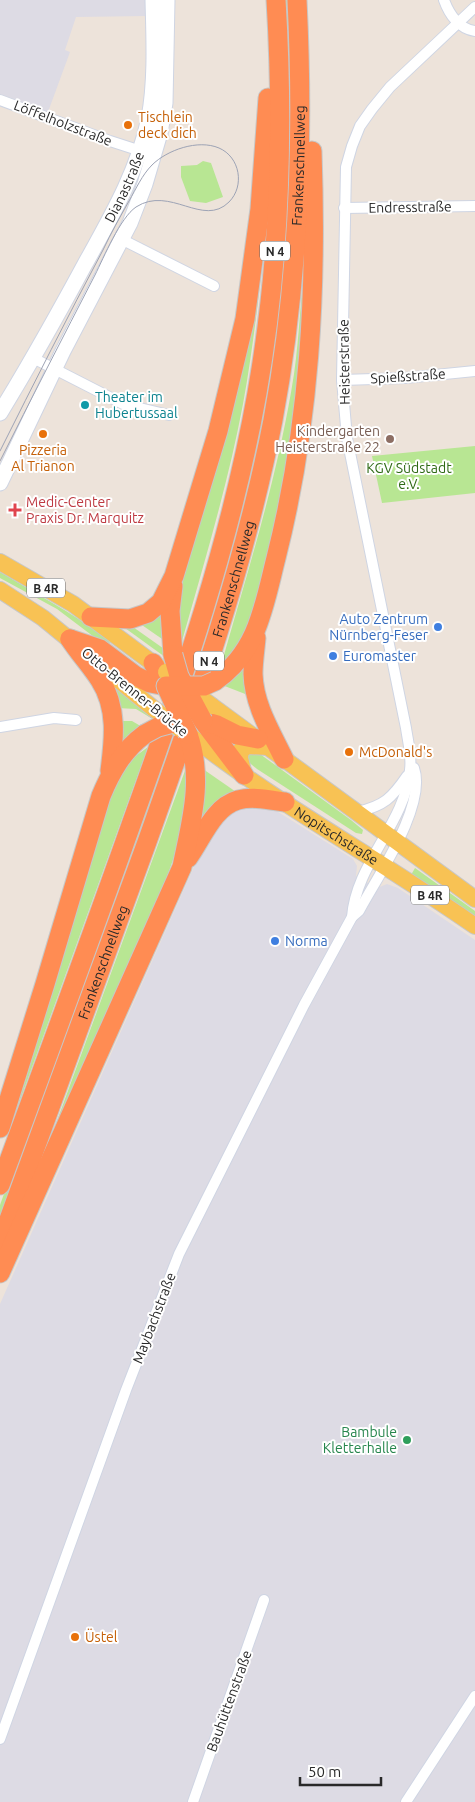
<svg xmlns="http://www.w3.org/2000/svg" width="475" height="1802" font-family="Ubuntu,sans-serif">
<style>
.industrial{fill:#dddbe4}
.green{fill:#b8e693}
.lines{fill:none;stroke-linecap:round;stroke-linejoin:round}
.street-casing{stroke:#cfd5e3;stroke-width:12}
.secondary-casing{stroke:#cfd5e3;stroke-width:17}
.primary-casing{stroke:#c7c7c7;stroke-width:18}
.highway-casing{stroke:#c7c7c7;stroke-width:21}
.street{stroke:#fff;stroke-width:10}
.secondary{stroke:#fff;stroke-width:15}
.primary{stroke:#f8c254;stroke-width:16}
.highway{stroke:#ff8c53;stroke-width:19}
.tram{stroke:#9da3b5;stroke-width:1}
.primary-bridge-casing{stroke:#c7c7c7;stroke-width:18;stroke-linecap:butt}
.highway-bridge-casing{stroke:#c7c7c7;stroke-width:21;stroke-linecap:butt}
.primary-bridge{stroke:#f8c254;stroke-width:16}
.highway-bridge{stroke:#ff8c53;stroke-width:19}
.food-dot{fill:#e8710a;stroke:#fff;stroke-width:2}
.culture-dot{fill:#0f9aa8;stroke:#fff;stroke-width:2}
.education-dot{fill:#8d6e63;stroke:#fff;stroke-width:2}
.health-dot{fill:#e0444e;stroke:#fff;stroke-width:2}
.shop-dot{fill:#3f7fe0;stroke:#fff;stroke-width:2}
.leisure-dot{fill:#2e9e5b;stroke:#fff;stroke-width:2}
.labels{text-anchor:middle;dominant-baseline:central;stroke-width:4;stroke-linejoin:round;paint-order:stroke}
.shield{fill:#fff;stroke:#696969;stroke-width:1}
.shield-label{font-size:12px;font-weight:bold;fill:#292929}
.food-label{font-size:14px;fill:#c56008;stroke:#fff;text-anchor:start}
.street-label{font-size:14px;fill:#292929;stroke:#fff}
.culture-label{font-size:14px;fill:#0d838f;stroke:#fff;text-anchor:start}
.education-label{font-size:14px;fill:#785e54;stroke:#fff;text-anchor:end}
.park-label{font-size:14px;fill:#2f6a16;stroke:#fff}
.health-label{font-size:14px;fill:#be3a42;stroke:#fff;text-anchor:start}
.shop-label{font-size:14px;fill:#366cbe;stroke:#fff;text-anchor:start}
.leisure-label{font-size:14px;fill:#27864d;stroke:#fff;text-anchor:end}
</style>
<rect width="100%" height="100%" fill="#ede3da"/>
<g class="industrial">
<path d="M0 0H146L147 16 76 17 65 50 70 52 48 112 0 94Z"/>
<path d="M248 805 275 810 353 859 357 866 356 876 377 888 387 884 398 888 475 940V1802H0V1304L197 860 225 815Z"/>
</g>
<g class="green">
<path d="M283 0H290L293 51 289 254 264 433 242 522 200 669 193 666 256 432Z"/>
<path d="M203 161 211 163 223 197 206 203 190 201 181 177V166L197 165Z"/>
<path d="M312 231 290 474 250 627 230 655 222 662C249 567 279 472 294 374 301 326 300 277 312 231Z"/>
<path d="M265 238C259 294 253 349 243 404 228 484 204 563 182 641L179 615 184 573Z"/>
<path d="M475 446V493L382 503 372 456Z"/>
<path d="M0 572 66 611 109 639 110 644 106 646 57 609 0 578Z"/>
<path d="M162 611 165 641 139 623Z"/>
<path d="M133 627 167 651 165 657 125 628Z"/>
<path d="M251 654 253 697 222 685Z"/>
<path d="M112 681 153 714 151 718 136 709 117 708Z"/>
<path d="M120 721H132L144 728 121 749Z"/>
<path d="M167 745 174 748 0 1227V1205Z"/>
<path d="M148 747 14 1117 12 1116 110 792 131 756 133 758Z"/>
<path d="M245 753 260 754 351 820 363 830 362 834 356 833 257 769 246 760Z"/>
<path d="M186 768C199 825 144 930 120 984 98 1032 76 1081 54 1129Z"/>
<path d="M203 769 239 794 204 821 201 819Z"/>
<path d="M415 868 475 911V918L411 875Z"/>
</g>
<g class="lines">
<defs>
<g id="street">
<path d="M444 0C449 14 459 29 475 31"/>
<path d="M0 100 110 141 144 152"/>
<path d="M344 208 475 206"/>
<path d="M121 239 214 286"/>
<path d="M33 358 123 404 169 415"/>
<path d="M342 380 405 378 475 371"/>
<path d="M0 727 54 718 76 720"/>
<path d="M357 812C384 806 392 798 407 776"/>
<path d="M352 917 359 911C377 877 427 806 414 768"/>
<path d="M0 1739 126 1390 179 1254 304 1005 352 917C356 863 405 824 410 770 412 756 408 742 406 728L347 438 342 380 346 167 352 146 360 126 372 109 390 87 475 7"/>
<path d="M193 1802 264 1600"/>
<path d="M406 1802 475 1696"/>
</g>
<g id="secondary">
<path id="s1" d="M0 413C30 364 58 314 85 264 111 217 138 171 149 118 156 80 154 39 153 0"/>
<path d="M0 483 63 351 130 223 145 184 160 133 165 103 167 0"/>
</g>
<g id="primary">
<path d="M0 562 73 604 162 670"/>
<path d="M0 590 43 618 154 709"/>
<path d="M212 706 475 899"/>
<path id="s2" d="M188 734C278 805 381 860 475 926"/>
<path d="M244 775 240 758 241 750 248 746 268 747"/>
</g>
<g id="highway">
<path d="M173 586 170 611 173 655"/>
<path d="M91 617 130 619 148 613 161 602 174 576 218 431 245 319 260 209 268 98"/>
<path d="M256 638C255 650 253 662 253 674 254 705 271 732 284 759"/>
<path d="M70 639C79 653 91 666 100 680 118 708 114 740 110 771"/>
<path d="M70 639 100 649 136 676 150 683 166 686"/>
<path d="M153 663 166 686"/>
<path d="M215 681C258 652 264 605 276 558 310 424 317 290 312 151"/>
<path d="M203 721 244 775"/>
<path d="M203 721 217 725 237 735 258 739"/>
<path d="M188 858C202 839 213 807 238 800 253 796 270 800 285 802"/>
<path d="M0 1128 45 984 101 796C111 772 123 750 145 734"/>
<path d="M0 1185C45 1063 90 941 133 819 183 680 231 540 257 393 280 263 284 132 276 0"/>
<path id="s3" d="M0 1244C49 1110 98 976 147 842 196 704 245 564 273 420 299 281 304 140 297 0"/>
<path d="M0 1273 182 867C191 822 204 780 188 734"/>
</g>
</defs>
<use href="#street" class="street-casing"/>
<use href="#secondary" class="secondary-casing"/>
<use href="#primary" class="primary-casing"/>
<use href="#highway" class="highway-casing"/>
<use href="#street" class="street"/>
<use href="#secondary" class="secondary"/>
<use href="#primary" class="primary"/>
<use href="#highway" class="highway"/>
<path class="tram" d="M0 451C34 383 68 316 103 250 111 233 120 217 129 201 136 189 142 175 152 165 167 150 198 139 219 148 240 157 245 186 229 202 203 228 170 185 136 207 120 218 104 257 95 275 63 337 31 399 0 461"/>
<defs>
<g id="primary-bridge">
<path d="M166 672 212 706"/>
<path d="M154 709 180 729"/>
</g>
<g id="highway-bridge">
<path d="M173 655 179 676 203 721"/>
<path d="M145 734 158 727 173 723"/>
<path d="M188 734 166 686H204L215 681"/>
</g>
</defs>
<use href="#primary-bridge" class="primary-bridge-casing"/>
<use href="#highway-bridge" class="highway-bridge-casing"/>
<use href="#primary-bridge" class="primary-bridge"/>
<use href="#highway-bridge" class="highway-bridge"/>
</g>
<g class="food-dot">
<circle cx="128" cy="125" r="5"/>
<circle cx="43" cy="434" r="5"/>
<circle cx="349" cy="752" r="5"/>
<circle cx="75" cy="1637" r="5"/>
</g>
<circle class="culture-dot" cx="85" cy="405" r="5"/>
<circle class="education-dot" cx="390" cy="439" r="5"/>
<path class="health-dot" d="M12.5 502.5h5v5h5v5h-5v5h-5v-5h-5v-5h5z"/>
<g class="shop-dot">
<circle cx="438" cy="627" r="5"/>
<circle cx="333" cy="656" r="5"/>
<circle cx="275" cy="941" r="5"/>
</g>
<circle class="leisure-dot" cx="407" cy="1440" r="5"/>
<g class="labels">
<g class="shield">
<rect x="260" y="241.5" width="30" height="19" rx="4"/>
<rect x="27" y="578.5" width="38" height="19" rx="4"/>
<rect x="194" y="651.5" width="30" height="19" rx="4"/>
<rect x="411" y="885.5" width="38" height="19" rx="4"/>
</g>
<g class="shield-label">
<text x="275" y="251">N 4</text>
<text x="46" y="588">B 4R</text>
<text x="209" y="661">N 4</text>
<text x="430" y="895">B 4R</text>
</g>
<g class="food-label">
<text x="138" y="117">Tischlein<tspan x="138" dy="16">deck dich</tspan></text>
<text x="43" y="450" text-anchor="middle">Pizzeria<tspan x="43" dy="16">Al Trianon</tspan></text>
<text x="359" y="752">McDonald's</text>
<text x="85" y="1637">Üstel</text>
</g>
<g class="street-label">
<text transform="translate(63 123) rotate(21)">Löffelholzstraße</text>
<text stroke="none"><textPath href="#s3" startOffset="1125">Frankenschnellweg</textPath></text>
<text stroke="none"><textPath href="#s1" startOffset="258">Dianastraße</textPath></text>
<text transform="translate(410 207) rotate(-1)">Endresstraße</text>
<text transform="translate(344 362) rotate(-91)">Heisterstraße</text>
<text transform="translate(408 376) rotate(-4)">Spießstraße</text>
<text stroke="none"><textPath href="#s3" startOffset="705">Frankenschnellweg</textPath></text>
<text transform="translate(135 692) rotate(39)">Otto-Brenner-Brücke</text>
<text stroke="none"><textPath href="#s2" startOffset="180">Nopitschstraße</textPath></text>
<text stroke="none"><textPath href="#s3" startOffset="300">Frankenschnellweg</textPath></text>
<text transform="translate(154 1318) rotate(-69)">Maybachstraße</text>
<text transform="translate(229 1701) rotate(-70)">Bauhüttenstraße</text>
</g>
<g class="culture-label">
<text x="95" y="397">Theater im<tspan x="95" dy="16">Hubertussaal</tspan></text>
</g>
<g class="education-label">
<text x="380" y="431">Kindergarten<tspan x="380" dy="16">Heisterstraße 22</tspan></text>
</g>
<g class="park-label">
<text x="409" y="468">KGV Südstadt<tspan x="409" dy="16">e.V.</tspan></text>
</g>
<g class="health-label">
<text x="26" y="502">Medic-Center<tspan x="26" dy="16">Praxis Dr. Marquitz</tspan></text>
</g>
<g class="shop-label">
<text x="428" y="619" text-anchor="end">Auto Zentrum<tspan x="428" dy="16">Nürnberg-Feser</tspan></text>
<text x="343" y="656">Euromaster</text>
<text x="285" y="941">Norma</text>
</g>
<g class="leisure-label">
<text x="397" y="1432">Bambule<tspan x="397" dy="16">Kletterhalle</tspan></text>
</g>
</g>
<path d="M300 1777v8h81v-8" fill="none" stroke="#292929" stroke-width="2.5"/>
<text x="308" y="1777" font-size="15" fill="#292929" stroke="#ffffff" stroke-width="4" paint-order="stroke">50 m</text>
</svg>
